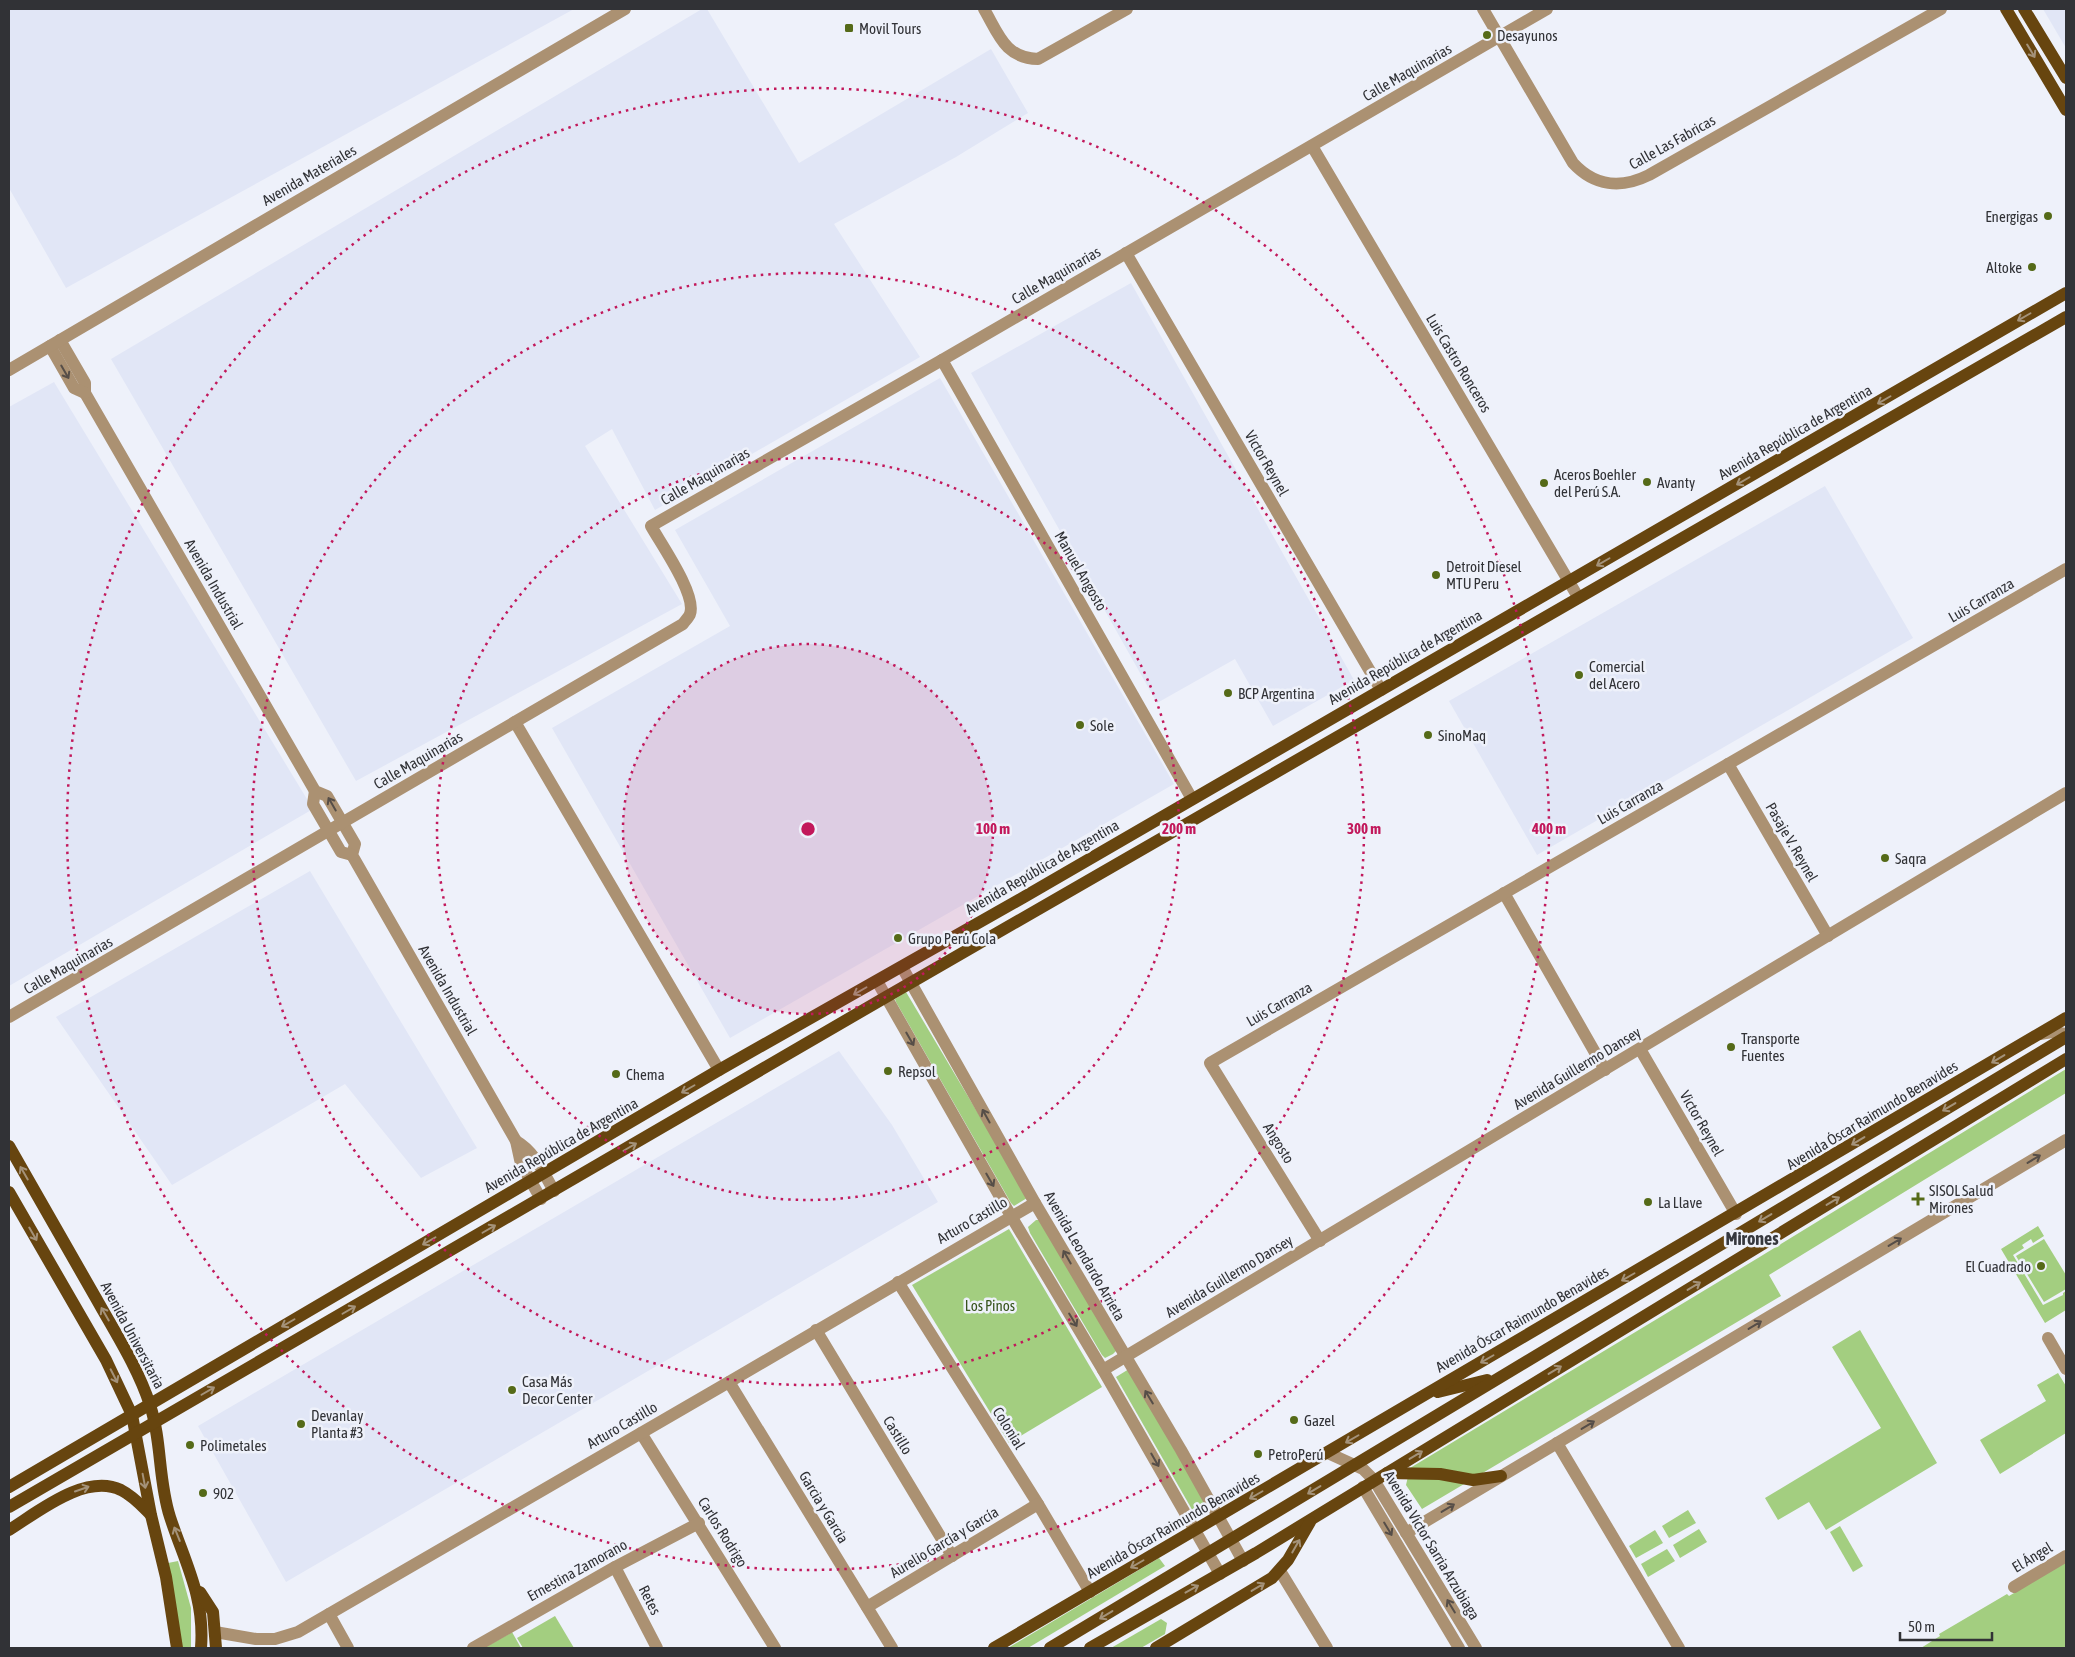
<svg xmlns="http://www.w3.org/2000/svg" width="2075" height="1657" font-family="'Asap Condensed',sans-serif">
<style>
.built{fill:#e1e6f6}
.green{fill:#a3ce80}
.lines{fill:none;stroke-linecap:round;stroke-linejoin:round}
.minor{stroke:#ab9172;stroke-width:12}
.major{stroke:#67450f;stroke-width:12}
.oneway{stroke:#a49279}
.oneway2{stroke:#564e48}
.ring{fill:none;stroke:#c2185b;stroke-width:2.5;stroke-dasharray:2.5 5}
.poi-dot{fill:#556a18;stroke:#eef1fa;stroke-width:2}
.labels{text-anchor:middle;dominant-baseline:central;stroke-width:5;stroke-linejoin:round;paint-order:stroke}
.poi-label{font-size:15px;fill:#313236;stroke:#eef1fa;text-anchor:start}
.street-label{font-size:15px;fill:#313236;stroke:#eef1fa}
.park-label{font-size:15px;fill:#37541c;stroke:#eef1fa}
.quarter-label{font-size:18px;font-weight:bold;fill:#36383e;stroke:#eef1fa}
.centre{fill:#c2185b;stroke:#eef1fa;stroke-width:2.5}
.ring-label{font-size:15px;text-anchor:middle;font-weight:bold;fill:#c2185b;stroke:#eef1fa;stroke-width:5;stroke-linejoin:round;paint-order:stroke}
</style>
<rect width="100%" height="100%" fill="#eef1fa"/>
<g class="built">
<path d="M9 9H574L66 288 9 188Z"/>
<path d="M702 9H707L799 163 991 49 1028 113 956 157 834 224 920 357 655 510 612 429 585 446 682 604 356 781 111 359Z"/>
<path d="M2043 9H2066V48Z"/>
<path d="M1131 283 1354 680 1273 726 1235 659 1157 703 971 373Z"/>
<path d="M940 378 1174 784 730 1038 552 728 730 626 675 530Z"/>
<path d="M54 382 313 809 9 986V407Z"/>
<path d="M1825 486 1913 638 1537 855 1449 701Z"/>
<path d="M310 871 477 1148 421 1178 345 1084 172 1185 56 1017Z"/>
<path d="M839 1051 892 1125 938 1202 286 1582 198 1426Z"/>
</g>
<g class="green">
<path d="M906 992 1026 1194 1027 1198 1014 1206 1011 1203 896 1002 895 999Z"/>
<path d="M2066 1069V1093L1769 1275 1781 1296 1422 1509 1406 1485 1410 1468 1758 1258Z"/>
<path d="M1036 1220H1040L1117 1350 1113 1354 1105 1358 1102 1355 1030 1233 1028 1227Z"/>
<path d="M2038 1226 2044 1236 2033 1243 2031 1239 2022 1245 2024 1248 2013 1255 2043 1305 2063 1295V1293L2066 1291V1310L2045 1323 2001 1249Z"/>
<path d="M1009 1229 1102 1387 1009 1443 912 1285Z"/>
<path d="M2044 1239 2066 1275V1289L2044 1302 2016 1256Z"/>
<path d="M1860 1330 1937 1463 1826 1530 1809 1502 1778 1520 1765 1498 1881 1428 1832 1347Z"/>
<path d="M1129 1369 1208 1508 1200 1515 1194 1513 1116 1377Z"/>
<path d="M2058 1373 2066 1386V1433L2000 1474 1980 1440 2046 1401 2037 1385Z"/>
<path d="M1688 1510 1696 1523 1669 1538 1662 1526Z"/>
<path d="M1840 1526 1863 1566 1853 1572 1830 1532Z"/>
<path d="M1699 1529 1707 1542 1680 1558 1673 1545Z"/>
<path d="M1655 1530 1663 1543 1636 1558 1629 1546Z"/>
<path d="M1667 1549 1675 1561 1648 1577 1641 1564Z"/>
<path d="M1159 1558 1165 1566 1028 1648H1008Z"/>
<path d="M178 1561 191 1608V1648H178L168 1563Z"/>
<path d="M2066 1562V1648H1921L1940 1636 1939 1634 2007 1594 2009 1596Z"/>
<path d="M555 1616 574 1648H523L517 1638Z"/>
<path d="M1161 1619 1167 1623 1165 1634 1141 1648H1111Z"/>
<path d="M512 1632 521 1648H484Z"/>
</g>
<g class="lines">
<g class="minor">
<path d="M984 9C999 35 1005 58 1038 59L1127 9"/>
<path d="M1483 9 1573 163C1594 186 1621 189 1649 175L1941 9"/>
<path d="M1312 146 1578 597"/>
<path d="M1126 253 1381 690"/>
<path d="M60 340 85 383V393L315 791 327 796 355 844 352 855 516 1141 521 1164 541 1199"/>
<path d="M50 346 74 388 85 393"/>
<path d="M942 360 1192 799"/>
<path d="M9 370 625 9"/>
<path d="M515 722 719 1070"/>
<path d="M1728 764 1828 936"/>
<path d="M315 791 313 804 341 852 352 855"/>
<path d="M1504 893 1605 1070"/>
<path d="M902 967 1035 1203 1181 1450 1243 1561"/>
<path d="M877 981 1011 1216 1103 1370 1220 1574"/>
<path d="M9 1017 683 624C685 621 689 617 690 614 697 595 661 544 651 526L942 360 1547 9"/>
<path d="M2040 1034 2052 1032 2066 1034"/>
<path d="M1640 1049 1736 1214"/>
<path d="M516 1141C535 1152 543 1172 554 1191"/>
<path d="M1320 1241 1210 1063 2066 569"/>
<path d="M898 1282 1038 1504 1090 1592"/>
<path d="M816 1330 952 1556"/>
<path d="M2048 1338 2066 1369"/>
<path d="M1103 1370 2066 793"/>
<path d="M729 1382 892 1648"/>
<path d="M641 1433 775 1648"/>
<path d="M1557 1443 1679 1648"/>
<path d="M1328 1453 1363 1469 1374 1480 1476 1648"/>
<path d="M1363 1487 1459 1648"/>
<path d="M1406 1533 2066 1140"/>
<path d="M615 1567 657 1648"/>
<path d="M1280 1571 1327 1648"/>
<path d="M2014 1587 2066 1556"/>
<path d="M867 1607 1038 1504"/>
<path d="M329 1614 348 1648"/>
<path d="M215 1632 256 1639H275L298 1632 729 1382 1035 1203"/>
<path d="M473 1648 615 1567 699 1523"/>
</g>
<g class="major">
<path d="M2006 9 2066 110"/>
<path d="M2024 9 2066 78"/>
<path d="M9 1146C38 1197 68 1249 97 1300 116 1334 138 1368 150 1405 162 1441 158 1480 170 1517 185 1563 205 1597 201 1648"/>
<path d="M9 1192 106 1360 132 1415 151 1515 166 1577 177 1648"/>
<path d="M1438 1392 1487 1380"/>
<path d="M1387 1473 1440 1474 1473 1480 1501 1476"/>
<path d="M9 1487 719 1070 1024 897 2066 293"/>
<path d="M9 1507 886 997 2066 317"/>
<path d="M9 1530C38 1512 85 1473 121 1490 133 1496 141 1505 150 1514"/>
<path d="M200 1592 213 1612 216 1648"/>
<path d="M994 1648 2066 1018"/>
<path d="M1050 1648 2066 1037"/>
<path d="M1090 1648 1256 1553 2066 1059"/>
<path d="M1156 1648 1272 1578 1288 1560 1310 1522"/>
</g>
</g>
<defs><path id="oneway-shaft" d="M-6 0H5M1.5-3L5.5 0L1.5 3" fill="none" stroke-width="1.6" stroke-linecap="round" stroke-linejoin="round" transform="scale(1.25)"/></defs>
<g class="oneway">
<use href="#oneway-shaft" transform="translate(2031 51) rotate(59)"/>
<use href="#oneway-shaft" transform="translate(2024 317) rotate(150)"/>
<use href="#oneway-shaft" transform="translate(1884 400) rotate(150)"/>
<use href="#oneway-shaft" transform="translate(1743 481) rotate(150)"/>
<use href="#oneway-shaft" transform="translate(1603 562) rotate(150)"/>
<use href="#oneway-shaft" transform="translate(860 991) rotate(150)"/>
<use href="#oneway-shaft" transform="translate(1998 1059) rotate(149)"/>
<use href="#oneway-shaft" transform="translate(688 1089) rotate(150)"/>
<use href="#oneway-shaft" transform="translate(1949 1107) rotate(149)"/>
<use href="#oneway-shaft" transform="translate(1858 1141) rotate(149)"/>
<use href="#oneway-shaft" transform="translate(630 1147) rotate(-30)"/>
<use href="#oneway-shaft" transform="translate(24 1173) rotate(-120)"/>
<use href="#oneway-shaft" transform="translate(1833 1201) rotate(-31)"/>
<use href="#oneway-shaft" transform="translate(1765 1218) rotate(149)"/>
<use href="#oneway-shaft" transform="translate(489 1229) rotate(-30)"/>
<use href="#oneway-shaft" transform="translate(33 1234) rotate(60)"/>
<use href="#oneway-shaft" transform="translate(429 1241) rotate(150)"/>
<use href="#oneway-shaft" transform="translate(1628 1277) rotate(150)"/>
<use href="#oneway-shaft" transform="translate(1694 1286) rotate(-31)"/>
<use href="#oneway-shaft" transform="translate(349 1310) rotate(-30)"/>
<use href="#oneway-shaft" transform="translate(105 1314) rotate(-120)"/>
<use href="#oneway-shaft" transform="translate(288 1323) rotate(150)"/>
<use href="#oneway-shaft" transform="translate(1487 1359) rotate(150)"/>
<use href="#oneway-shaft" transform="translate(1555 1370) rotate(-31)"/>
<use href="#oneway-shaft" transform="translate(114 1376) rotate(63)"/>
<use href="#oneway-shaft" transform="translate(208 1391) rotate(-30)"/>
<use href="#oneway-shaft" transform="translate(1352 1439) rotate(150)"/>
<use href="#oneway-shaft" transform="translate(1416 1455) rotate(-31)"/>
<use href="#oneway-shaft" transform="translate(144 1481) rotate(79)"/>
<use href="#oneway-shaft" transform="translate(82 1489) rotate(-19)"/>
<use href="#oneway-shaft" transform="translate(1314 1490) rotate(149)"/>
<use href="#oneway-shaft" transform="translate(1256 1495) rotate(150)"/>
<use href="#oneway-shaft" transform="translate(177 1534) rotate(-112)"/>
<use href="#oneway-shaft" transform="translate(1296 1546) rotate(-60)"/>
<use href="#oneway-shaft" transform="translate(1137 1564) rotate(150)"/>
<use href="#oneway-shaft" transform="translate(1258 1587) rotate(-31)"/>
<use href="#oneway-shaft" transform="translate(1192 1589) rotate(-29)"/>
<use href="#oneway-shaft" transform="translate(1106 1615) rotate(149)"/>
</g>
<g class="oneway2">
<use href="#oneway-shaft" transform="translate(65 372) rotate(60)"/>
<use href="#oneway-shaft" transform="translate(332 804) rotate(-120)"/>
<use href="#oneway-shaft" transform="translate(910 1039) rotate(60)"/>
<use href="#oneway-shaft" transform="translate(986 1116) rotate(-119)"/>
<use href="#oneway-shaft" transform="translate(2034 1159) rotate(-31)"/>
<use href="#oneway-shaft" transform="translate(990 1180) rotate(60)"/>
<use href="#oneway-shaft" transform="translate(1895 1242) rotate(-31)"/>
<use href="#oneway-shaft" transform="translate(1067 1257) rotate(-120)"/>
<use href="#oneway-shaft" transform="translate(1073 1320) rotate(59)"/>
<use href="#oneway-shaft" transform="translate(1755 1325) rotate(-31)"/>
<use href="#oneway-shaft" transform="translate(1149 1397) rotate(-121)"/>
<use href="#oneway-shaft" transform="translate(1588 1425) rotate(-31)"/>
<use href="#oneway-shaft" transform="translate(1155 1460) rotate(60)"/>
<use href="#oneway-shaft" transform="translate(1448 1508) rotate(-31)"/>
<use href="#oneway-shaft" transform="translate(1388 1529) rotate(59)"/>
<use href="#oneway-shaft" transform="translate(1451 1606) rotate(-121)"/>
</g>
<circle cx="808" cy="829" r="185" fill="#c2185b" fill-opacity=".12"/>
<g class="ring">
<circle cx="808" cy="829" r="185"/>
<circle cx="808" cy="829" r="371"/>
<circle cx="808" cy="829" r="556"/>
<circle cx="808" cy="829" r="741"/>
</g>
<g class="poi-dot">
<rect x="844" y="23" width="10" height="10" rx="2.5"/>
<circle cx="1487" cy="35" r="5"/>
<circle cx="2048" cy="216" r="5"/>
<circle cx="2032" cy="267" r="5"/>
<circle cx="1647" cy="482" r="5"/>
<circle cx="1544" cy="483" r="5"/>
<circle cx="1436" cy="575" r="5"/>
<circle cx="1579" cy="675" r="5"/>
<circle cx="1228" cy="693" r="5"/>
<circle cx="1080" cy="725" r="5"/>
<circle cx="1428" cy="735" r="5"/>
<circle cx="1885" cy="858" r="5"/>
<circle cx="898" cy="938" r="5"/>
<circle cx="1731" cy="1047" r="5"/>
<circle cx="888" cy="1071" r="5"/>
<circle cx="616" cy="1074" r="5"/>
<path d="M1915.5 1191.5h5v5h5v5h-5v5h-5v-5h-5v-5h5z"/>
<circle cx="1648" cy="1202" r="5"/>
<circle cx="2041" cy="1266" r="5"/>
<circle cx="512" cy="1390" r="5"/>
<circle cx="1294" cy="1420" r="5"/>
<circle cx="301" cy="1424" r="5"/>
<circle cx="190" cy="1445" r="5"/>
<circle cx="1258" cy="1454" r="5"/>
<circle cx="203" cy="1493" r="5"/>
</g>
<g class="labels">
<g class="poi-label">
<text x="859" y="28">Movil Tours</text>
<text x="1497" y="35">Desayunos</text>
<text x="2038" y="216" text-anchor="end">Energigas</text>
<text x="2022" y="267" text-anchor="end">Altoke</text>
<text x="1554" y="474">Aceros Boehler<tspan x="1554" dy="17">del Perú S.A.</tspan></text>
<text x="1657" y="482">Avanty</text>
<text x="1446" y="566">Detroit Diesel<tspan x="1446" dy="17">MTU Peru</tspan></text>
<text x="1589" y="666">Comercial<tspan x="1589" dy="17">del Acero</tspan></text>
<text x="1238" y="693">BCP Argentina</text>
<text x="1090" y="725">Sole</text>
<text x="1438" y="735">SinoMaq</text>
<text x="1895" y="858">Saqra</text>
<text x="908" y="938">Grupo Perú Cola</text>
<text x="1741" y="1038">Transporte<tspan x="1741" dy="17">Fuentes</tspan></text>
<text x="898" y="1071">Repsol</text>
<text x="626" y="1074">Chema</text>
<text x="1929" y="1190">SISOL Salud<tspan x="1929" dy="17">Mirones</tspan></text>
<text x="1658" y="1202">La Llave</text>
<text x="2031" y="1266" text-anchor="end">El Cuadrado</text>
<text x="522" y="1381">Casa Más<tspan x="522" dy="17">Decor Center</tspan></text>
<text x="311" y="1415">Devanlay<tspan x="311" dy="17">Planta #3</tspan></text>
<text x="1304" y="1420">Gazel</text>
<text x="200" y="1445">Polimetales</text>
<text x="1268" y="1454">PetroPerú</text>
<text x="213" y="1493">902</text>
</g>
<g class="street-label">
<text transform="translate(1407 72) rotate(-30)">Calle Maquinarias</text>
<text transform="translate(1672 142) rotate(-29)">Calle Las Fabricas</text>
<text transform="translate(309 175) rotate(-30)">Avenida Materiales</text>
<text transform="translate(1056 275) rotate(-30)">Calle Maquinarias</text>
<text transform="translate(1459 363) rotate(59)">Luis Castro Ronceros</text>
<text transform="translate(1795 432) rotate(-30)">Avenida República de Argentina</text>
<text transform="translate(1267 463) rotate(60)">Victor Reynel</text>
<text transform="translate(705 476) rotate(-30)">Calle Maquinarias</text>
<text transform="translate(1081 571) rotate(60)">Manuel Angosto</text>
<text transform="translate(214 584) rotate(60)">Avenida Industrial</text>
<text transform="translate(1981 600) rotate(-30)">Luis Carranza</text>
<text transform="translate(1405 657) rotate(-30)">Avenida República de Argentina</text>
<text transform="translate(418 760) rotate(-30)">Calle Maquinarias</text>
<text transform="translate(1630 802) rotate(-30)">Luis Carranza</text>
<text transform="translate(1792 842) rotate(60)">Pasaje V. Reynel</text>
<text transform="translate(1042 867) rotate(-30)">Avenida República de Argentina</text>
<text transform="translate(68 965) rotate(-30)">Calle Maquinarias</text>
<text transform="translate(448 990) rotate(60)">Avenida Industrial</text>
<text transform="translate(1279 1004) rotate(-30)">Luis Carranza</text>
<text transform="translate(1577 1068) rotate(-31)">Avenida Guillermo Dansey</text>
<text transform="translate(1872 1115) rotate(-31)">Avenida Óscar Raimundo Benavides</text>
<text transform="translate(1702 1123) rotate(60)">Victor Reynel</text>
<text transform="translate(1279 1143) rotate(58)">Angosto</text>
<text transform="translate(561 1145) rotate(-30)">Avenida República de Argentina</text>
<text transform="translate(972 1220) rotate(-30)">Arturo Castillo</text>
<text transform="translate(1085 1256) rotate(60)">Avenida Leondardo Arrieta</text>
<text transform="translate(1229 1276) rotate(-31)">Avenida Guillermo Dansey</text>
<text transform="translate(1522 1319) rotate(-30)">Avenida Óscar Raimundo Benavides</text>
<text transform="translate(133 1335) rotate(62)">Avenida Universitaria</text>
<text transform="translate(622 1425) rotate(-30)">Arturo Castillo</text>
<text transform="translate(1009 1428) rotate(58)">Colonial</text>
<text transform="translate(898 1435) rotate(59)">Castillo</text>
<text transform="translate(824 1507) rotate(59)">Garcia y Garcia</text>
<text transform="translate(1173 1525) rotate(-30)">Avenida Óscar Raimundo Benavides</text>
<text transform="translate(723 1532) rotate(58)">Carlos Rodrigo</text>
<text transform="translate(944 1542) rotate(-31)">Aurelio García y García</text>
<text transform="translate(1432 1545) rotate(59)">Avenida Víctor Sarria Arzubiaga</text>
<text transform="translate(2032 1557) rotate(-31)">El Ángel</text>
<text transform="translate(577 1570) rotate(-29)">Ernestina Zamorano</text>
<text transform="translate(650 1600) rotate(63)">Retes</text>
</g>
<g class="park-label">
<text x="990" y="1305">Los Pinos</text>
</g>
<g class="quarter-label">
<text x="1752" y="1238">Mirones</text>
</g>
</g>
<circle cx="808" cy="829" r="8" class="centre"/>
<g class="ring-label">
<text x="993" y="834">100 m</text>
<text x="1179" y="834">200 m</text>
<text x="1364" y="834">300 m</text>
<text x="1549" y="834">400 m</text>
</g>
<rect width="2075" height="1657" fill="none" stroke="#313236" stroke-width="20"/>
<path d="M1900 1632v8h92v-8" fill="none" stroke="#313236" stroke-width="2.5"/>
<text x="1908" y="1632" font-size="15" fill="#313236" stroke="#eef1fa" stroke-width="4" paint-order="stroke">50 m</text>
</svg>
